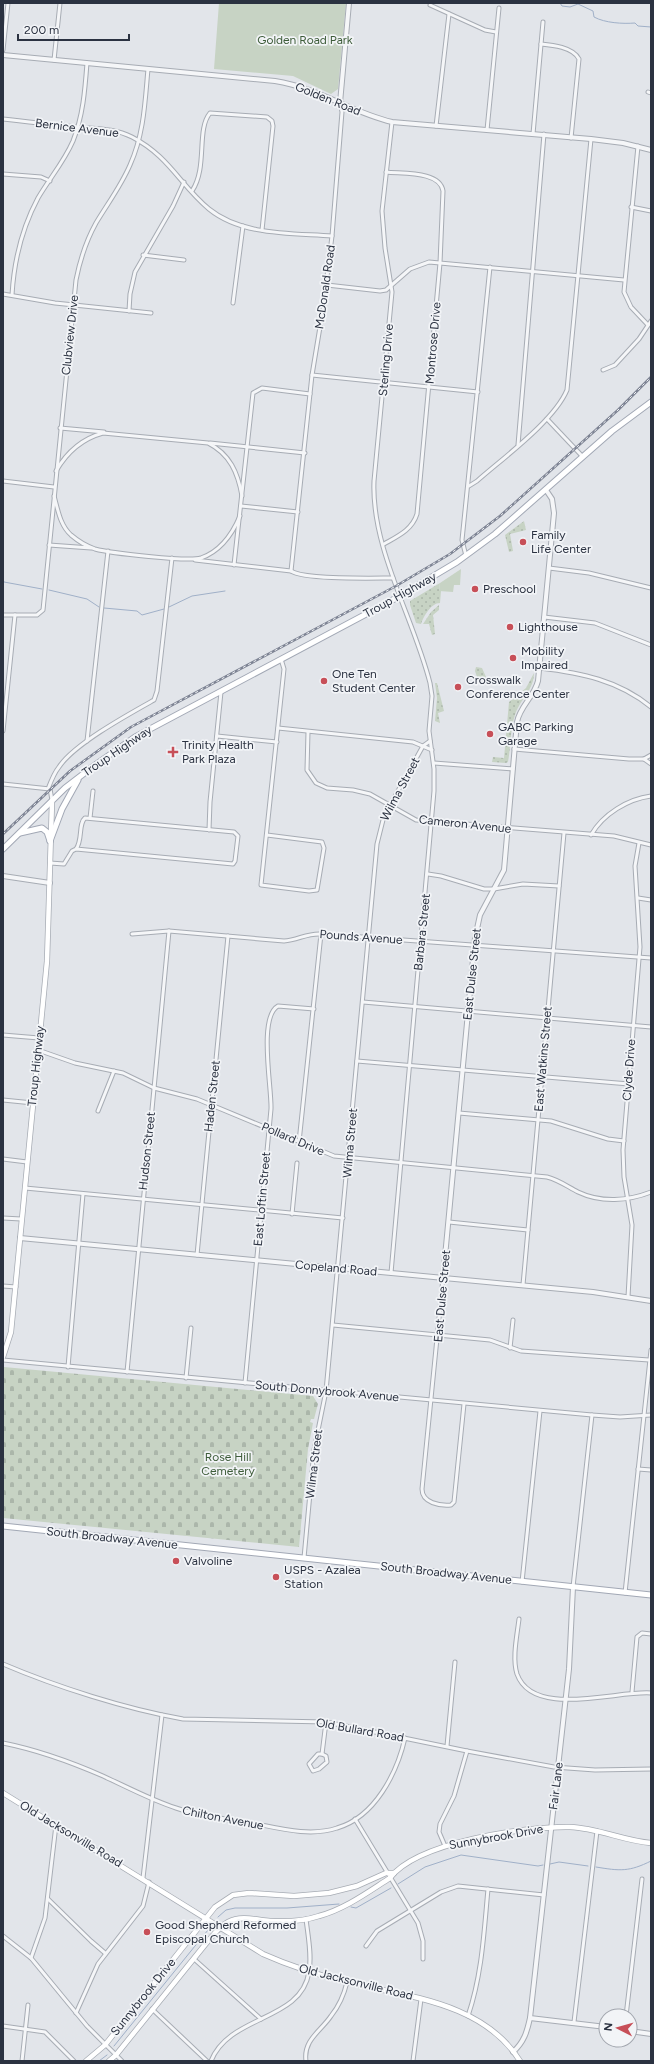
<svg xmlns="http://www.w3.org/2000/svg" width="654" height="2064" font-family="Figtree,sans-serif">
<style>
.grass{fill:url(#grass-dots)}
.cemetery{fill:url(#cemetery-stones)}
.park{fill:#c7d3c4}
.lines{fill:none;stroke-linecap:round;stroke-linejoin:round}
.stream{stroke:#a0b0c8;stroke-width:1}
.minor-casing{stroke:#a7acb4;stroke-width:5}
.tertiary-casing{stroke:#a7acb4;stroke-width:6}
.secondary-casing{stroke:#a7acb4;stroke-width:6}
.primary-casing{stroke:#a2a8b5;stroke-width:7}
.minor{stroke:#f5f6f8;stroke-width:3}
.tertiary{stroke:#f5f6f8;stroke-width:4}
.secondary{stroke:#fff;stroke-width:4.5}
.primary{stroke:#fff;stroke-width:5}
.rail-casing{stroke:#7d8393;stroke-width:2.5}
.rail{stroke:#f2f4f7;stroke-width:1;stroke-dasharray:3;stroke-linecap:butt}
.poi-dot{fill:#c74f58;stroke:#f2f4f7;stroke-width:1.5}
.labels{text-anchor:middle;dominant-baseline:central;stroke-width:3.5;stroke-linejoin:round;paint-order:stroke}
.park-label{font-size:12px;fill:#3d5c39;stroke:#f2f4f7}
.street-label{font-size:12px;fill:#2b3241;stroke:#f2f4f7}
.poi-label{font-size:12px;fill:#2b3241;stroke:#f2f4f7;text-anchor:start}
</style>
<defs>
<pattern id="grass-dots" width="8" height="8" patternUnits="userSpaceOnUse"><rect width="8" height="8" fill="#c7d3c4"/><path d="M2 2h.1M6 6h.1" fill="none" stroke="#abb6aa" stroke-width="1.8" stroke-linecap="round"/></pattern>
<pattern id="cemetery-stones" width="16" height="16" patternUnits="userSpaceOnUse"><rect width="16" height="16" fill="#c7d3c4"/><path d="M2 7V4a2 2 0 0 1 4 0v3zM10 15v-3a2 2 0 0 1 4 0v3z" fill="#abb6aa"/></pattern>
</defs>
<rect width="100%" height="100%" fill="#e2e5ea"/>
<g class="grass">
<path d="M524 521 526 530 510 534 513 551 509 552 505 535Z"/>
<path d="M440 583 439 591H441L440 603C431 603 424 616 421 624L416 623 410 605V601Z"/>
<path d="M439 605V610L433 615 435 634 432 635 429 624H423L431 612Z"/>
<path d="M476 667 482 668 486 677 522 681 518 685 511 686V683L478 680 475 671Z"/>
<path d="M534 673C534 690 520 699 515 715 510 729 511 747 508 762L506 763 492 762 493 757 504 758 509 702 526 688Z"/>
<path d="M435 683H437L444 711 438 713 440 723 435 721 437 698Z"/>
</g>
<path class="cemetery" d="M4 1367 313 1396 318 1404 314 1419H311L310 1422 313 1423 308 1449 299 1547 3 1518V1369Z"/>
<g class="park">
<path d="M219 3H346L338 89 331 94 293 76 214 69Z"/>
<path d="M461 569 460 585H454L453 592 439 591 440 583Z"/>
</g>
<g class="lines">
<g class="stream">
<path d="M560 3 562 6 570 7 578 4 593 11 594 17C605 23 623 24 635 23L638 26 651 27"/>
<path d="M3 580 4 582 42 589"/>
<path d="M49 590 87 599 99 607"/>
<path d="M169 607 192 596 225 591"/>
<path d="M104 608 137 611 142 615 164 609"/>
<path d="M550 1864 559 1862 588 1866"/>
<path d="M596 1867C620 1871 629 1872 651 1861"/>
<path d="M398 1884 425 1867 461 1855 538 1866 543 1865"/>
<path d="M351 1907 356 1908 391 1888"/>
<path d="M218 1917 226 1910 235 1908H287L339 1904"/>
<path d="M114 2046 208 1930"/>
<path d="M99 2061 107 2055"/>
</g>
<defs>
<g id="minor">
<path d="M430 5 485 30 496 32"/>
<path d="M541 44C552 45 573 47 579 59L571 138"/>
<path d="M3 50 8 3"/>
<path d="M54 60 60 3"/>
<path d="M648 92 651 93"/>
<path d="M3 119C27 122 51 124 76 127 95 129 114 128 132 137 169 156 180 185 209 209 242 236 293 233 332 236"/>
<path d="M436 126 449 14"/>
<path d="M487 130 499 8"/>
<path d="M533 134 543 22"/>
<path d="M638 146 624 292 631 307 648 325"/>
<path d="M3 174 41 177 50 181"/>
<path d="M192 191C208 167 196 130 210 113L267 117 272 121 273 126 262 230"/>
<path d="M631 207 651 211"/>
<path d="M143 255 184 260"/>
<path d="M327 285 380 291 386 290 410 269 429 262 624 280"/>
<path d="M3 294 55 303 151 313"/>
<path d="M12 295C14 261 22 228 38 198 49 179 64 162 73 141 83 116 85 90 87 63"/>
<path d="M233 303 243 226"/>
<path d="M129 311 130 294 135 272 173 206 184 182"/>
<path d="M603 370 615 365 639 339 651 321"/>
<path d="M312 375 478 392"/>
<path d="M547 419 583 457"/>
<path d="M60 428 104 432"/>
<path d="M210 443 305 453"/>
<path d="M518 445 544 134"/>
<path d="M56 471C67 452 81 439 103 433L208 443C230 454 238 473 242 496"/>
<path d="M3 481 54 487"/>
<path d="M469 486 477 481C503 458 554 421 567 390L591 139"/>
<path d="M54 496C58 510 60 525 71 535 78 541 86 546 95 549 110 553 188 562 201 558 221 551 232 535 240 516"/>
<path d="M241 506 298 512"/>
<path d="M384 544C398 536 412 530 417 514L440 263 443 191C440 171 403 174 386 172"/>
<path d="M49 545 91 548"/>
<path d="M466 556 462 540 490 267"/>
<path d="M195 560 291 571C304 580 374 578 393 578"/>
<path d="M234 565 253 393 262 388 310 394"/>
<path d="M549 568 589 573 651 588"/>
<path d="M291 571 312 375 323 309 332 236 342 112 340 103"/>
<path d="M3 615H37L43 610 76 280C80 260 86 241 96 223 108 203 121 186 130 165 144 134 145 102 148 69"/>
<path d="M544 617 595 623 651 645"/>
<path d="M540 668C581 673 618 680 651 707"/>
<path d="M278 728 413 742 432 750"/>
<path d="M3 731 15 615"/>
<path d="M308 732 307 770 316 783 327 788 353 790 370 794 416 820 614 836 651 845"/>
<path d="M217 736 277 742"/>
<path d="M87 741 108 551"/>
<path d="M514 749 629 759H644L651 755"/>
<path d="M644 759 651 764"/>
<path d="M434 763 513 769"/>
<path d="M3 784 50 789 52 800"/>
<path d="M48 789C51 781 54 773 59 767 74 744 129 714 154 700L157 691 172 558"/>
<path d="M90 818 93 791"/>
<path d="M209 830 210 802 221 692"/>
<path d="M267 835 322 842 324 848 317 890 309 891 261 885 284 669 281 659"/>
<path d="M591 835C603 814 628 799 651 796"/>
<path d="M50 863 64 864 72 851 76 849 233 864 235 861 238 836 234 832 85 818C78 824 83 840 76 849"/>
<path d="M428 874 441 876 484 889H494L523 884 559 886"/>
<path d="M638 898 651 900"/>
<path d="M132 934 169 931 284 941C298 940 307 933 321 934L651 958"/>
<path d="M363 1002 651 1027"/>
<path d="M3 1035 39 1038"/>
<path d="M38 1050 75 1063 123 1073 154 1088 197 1099 334 1156 547 1177C559 1180 568 1187 578 1192 601 1203 628 1201 651 1192"/>
<path d="M357 1061 629 1084"/>
<path d="M3 1100 33 1103"/>
<path d="M98 1111 114 1071"/>
<path d="M459 1113 551 1121 608 1139 624 1141"/>
<path d="M299 1142 321 934"/>
<path d="M3 1159 27 1162"/>
<path d="M25 1188 343 1218"/>
<path d="M292 1214 297 1163"/>
<path d="M3 1218 21 1219"/>
<path d="M449 1222 528 1230"/>
<path d="M197 1255 228 936"/>
<path d="M391 1273 434 791V769L429 731 432 696 430 683C414 619 371 548 374 481L392 292 385 248 382 211 392 122"/>
<path d="M443 1278 422 1489C422 1503 440 1506 451 1505L454 1502 464 1404"/>
<path d="M523 1285 564 833"/>
<path d="M3 1286 16 1287"/>
<path d="M628 1297 632 1225 624 1177 623 1150 640 947 635 866 639 843"/>
<path d="M333 1325 490 1340 521 1351 649 1360"/>
<path d="M510 1348 513 1320"/>
<path d="M3 1360 592 1415 620 1417 651 1415"/>
<path d="M68 1367 83 1194"/>
<path d="M127 1372 169 931"/>
<path d="M186 1378 191 1328"/>
<path d="M245 1383 271 1109C272 1089 258 1017 278 1006L314 1009"/>
<path d="M638 1469 651 1470"/>
<path d="M304 1558 314 1450 326 1391 377 844 384 816 423 746 430 741"/>
<path d="M522 1582 540 1411"/>
<path d="M573 1587 592 1415"/>
<path d="M625 1593 651 1350"/>
<path d="M519 1619C517 1636 512 1658 517 1674 533 1719 618 1690 651 1693"/>
<path d="M3 1664C57 1687 126 1709 183 1719L326 1722 467 1751 554 1767 595 1770 651 1769"/>
<path d="M632 1692 637 1637 642 1633 651 1634"/>
<path d="M3 1743C38 1750 71 1762 103 1776 127 1787 151 1800 176 1808 203 1817 233 1820 262 1825 286 1830 313 1836 337 1828 375 1817 397 1773 405 1738"/>
<path d="M447 1746 455 1662"/>
<path d="M318 1754H322L326 1756 327 1762 319 1769 313 1771 309 1764Z"/>
<path d="M322 1754 326 1722"/>
<path d="M355 1819 418 1923 423 1941V1959"/>
<path d="M445 1846 439 1832 440 1824 454 1796 467 1751"/>
<path d="M143 1878 162 1715"/>
<path d="M48 1899 91 1941 105 1953"/>
<path d="M3 1936 31 1958 87 2026 122 2061"/>
<path d="M366 1946 377 1931 441 1892 458 1886 544 1895"/>
<path d="M31 1958 45 1918 56 1825"/>
<path d="M194 1959 261 2019"/>
<path d="M152 2009 207 2061"/>
<path d="M76 2013 98 1964 143 1906 149 1882"/>
<path d="M468 2016C482 1975 484 1932 488 1889"/>
<path d="M626 2016 642 1879"/>
<path d="M574 2022 597 1831"/>
<path d="M3 2026 45 2032 74 2061"/>
<path d="M22 2061 28 2005"/>
<path d="M211 2061C230 2014 301 2022 309 1972 312 1955 308 1936 306 1919"/>
<path d="M306 2061C303 2040 321 2031 331 2016 339 2006 344 1995 347 1982"/>
<path d="M413 2061 421 1999"/>
</g>
<g id="tertiary">
<path d="M3 55 275 81C319 88 350 112 392 122L591 139 623 143 651 150"/>
<path d="M340 103 349 3"/>
<path d="M3 876 50 883"/>
<path d="M20 1238 593 1292 651 1301"/>
<path d="M443 1278 475 938 480 915 504 870 517 722C520 706 534 697 538 681L554 513 552 499 546 490"/>
<path d="M530 2018 606 2027"/>
<path d="M630 2031 651 2034"/>
<path d="M513 2052C524 2042 527 2032 530 2018L569 1669 573 1587"/>
</g>
<g id="secondary">
<path d="M3 1357 11 1332 47 961 52 802"/>
<path d="M3 1793 263 1954C290 1966 318 1975 347 1982 408 1997 483 2002 520 2061"/>
<path d="M86 2061 105 2045 215 1907 233 1895 249 1893 294 1896 329 1893 357 1886 386 1873H394"/>
<path d="M109 2061 116 2055 208 1941C214 1934 220 1926 228 1922 242 1915 256 1920 270 1921 287 1922 304 1921 319 1916 345 1909 368 1892 390 1878 417 1842 526 1826 570 1827 598 1828 624 1841 651 1843"/>
</g>
<g id="primary">
<path d="M20 833 42 828 47 832 50 841"/>
<path d="M50 841 62 809 78 780"/>
<path d="M3 849 65 788 95 765 135 737 400 596 457 562 495 534 612 431 651 402"/>
<path d="M3 1526 651 1595"/>
</g>
</defs>
<use href="#minor" class="minor-casing"/>
<use href="#tertiary" class="tertiary-casing"/>
<use href="#secondary" class="secondary-casing"/>
<use href="#primary" class="primary-casing"/>
<use href="#minor" class="minor"/>
<use href="#tertiary" class="tertiary"/>
<use href="#secondary" class="secondary"/>
<use href="#primary" class="primary"/>
<defs>
<path id="rail" d="M3 834 70 771 131 727 396 586 450 554 500 516 618 410 651 377"/>
</defs>
<use href="#rail" class="rail-casing"/>
<use href="#rail" class="rail"/>
</g>
<g class="poi-dot">
<circle cx="523" cy="542" r="4"/>
<circle cx="475" cy="589" r="4"/>
<circle cx="510" cy="627" r="4"/>
<circle cx="513" cy="658" r="4"/>
<circle cx="324" cy="681" r="4"/>
<circle cx="458" cy="687" r="4"/>
<circle cx="490" cy="734" r="4"/>
<path d="M171 746h4v4h4v4h-4v4h-4v-4h-4v-4h4z"/>
<circle cx="176" cy="1561" r="4"/>
<circle cx="276" cy="1577" r="4"/>
<circle cx="147" cy="1932" r="4"/>
</g>
<g class="labels">
<g class="park-label">
<text x="305" y="40">Golden Road Park</text>
<text x="228" y="1457">Rose Hill<tspan x="228" dy="14">Cemetery</tspan></text>
</g>
<g class="street-label">
<text transform="translate(328 99) rotate(22)">Golden Road</text>
<text transform="translate(77 128) rotate(7)">Bernice Avenue</text>
<text transform="translate(325 287) rotate(-82)">McDonald Road</text>
<text transform="translate(70 335) rotate(-84)">Clubview Drive</text>
<text transform="translate(433 343) rotate(-85)">Montrose Drive</text>
<text transform="translate(386 360) rotate(-85)">Sterling Drive</text>
<text transform="translate(400 595) rotate(-29)">Troup Highway</text>
<text transform="translate(117 751) rotate(-34)">Troup Highway</text>
<text transform="translate(400 789) rotate(-62)">Wilma Street</text>
<text transform="translate(465 824) rotate(6)">Cameron Avenue</text>
<text transform="translate(422 932) rotate(-84)">Barbara Street</text>
<text transform="translate(361 937) rotate(4)">Pounds Avenue</text>
<text transform="translate(472 974) rotate(-84)">East Dulse Street</text>
<text transform="translate(543 1059) rotate(-85)">East Watkins Street</text>
<text transform="translate(36 1066) rotate(-84)">Troup Highway</text>
<text transform="translate(629 1070) rotate(-86)">Clyde Drive</text>
<text transform="translate(212 1096) rotate(-84)">Haden Street</text>
<text transform="translate(293 1139) rotate(23)">Pollard Drive</text>
<text transform="translate(350 1143) rotate(-85)">Wilma Street</text>
<text transform="translate(147 1151) rotate(-84)">Hudson Street</text>
<text transform="translate(262 1199) rotate(-85)">East Loftin Street</text>
<text transform="translate(336 1268) rotate(5)">Copeland Road</text>
<text transform="translate(442 1296) rotate(-85)">East Dulse Street</text>
<text transform="translate(327 1391) rotate(5)">South Donnybrook Avenue</text>
<text transform="translate(314 1464) rotate(-83)">Wilma Street</text>
<text transform="translate(112 1538) rotate(6)">South Broadway Avenue</text>
<text transform="translate(446 1573) rotate(6)">South Broadway Avenue</text>
<text transform="translate(360 1730) rotate(10)">Old Bullard Road</text>
<text transform="translate(556 1786) rotate(-83)">Fair Lane</text>
<text transform="translate(223 1818) rotate(11)">Chilton Avenue</text>
<text transform="translate(71 1834) rotate(31)">Old Jacksonville Road</text>
<text transform="translate(496 1837) rotate(-10)">Sunnybrook Drive</text>
<text transform="translate(356 1982) rotate(14)">Old Jacksonville Road</text>
<text transform="translate(143 1997) rotate(-51)">Sunnybrook Drive</text>
</g>
<g class="poi-label">
<text x="531" y="535">Family<tspan x="531" dy="14">Life Center</tspan></text>
<text x="483" y="589">Preschool</text>
<text x="518" y="627">Lighthouse</text>
<text x="521" y="651">Mobility<tspan x="521" dy="14">Impaired</tspan></text>
<text x="332" y="674">One Ten<tspan x="332" dy="14">Student Center</tspan></text>
<text x="466" y="680">Crosswalk<tspan x="466" dy="14">Conference Center</tspan></text>
<text x="498" y="727">GABC Parking<tspan x="498" dy="14">Garage</tspan></text>
<text x="182" y="745">Trinity Health<tspan x="182" dy="14">Park Plaza</tspan></text>
<text x="184" y="1561">Valvoline</text>
<text x="284" y="1570">USPS - Azalea<tspan x="284" dy="14">Station</tspan></text>
<text x="155" y="1925">Good Shepherd Reformed<tspan x="155" dy="14">Episcopal Church</tspan></text>
</g>
</g>
<rect width="654" height="2064" fill="none" stroke="#2b3241" stroke-width="8"/>
<g transform="translate(618 2028) rotate(276)"><circle r="19" fill="#f2f4f7" stroke="#a2a6ae"/>
<path d="M0-3L7 15L0 10L-7 15Z" fill="#c74f58"/>
<text y="-6" font-size="11" font-weight="bold" text-anchor="middle" fill="#2b3241">N</text>
</g>
<path d="M18 34v6h111v-6" fill="none" stroke="#2b3241" stroke-width="2"/>
<text x="24" y="34" font-size="12" fill="#2b3241" stroke="#f2f4f7" stroke-width="3" paint-order="stroke">200 m</text>
</svg>
